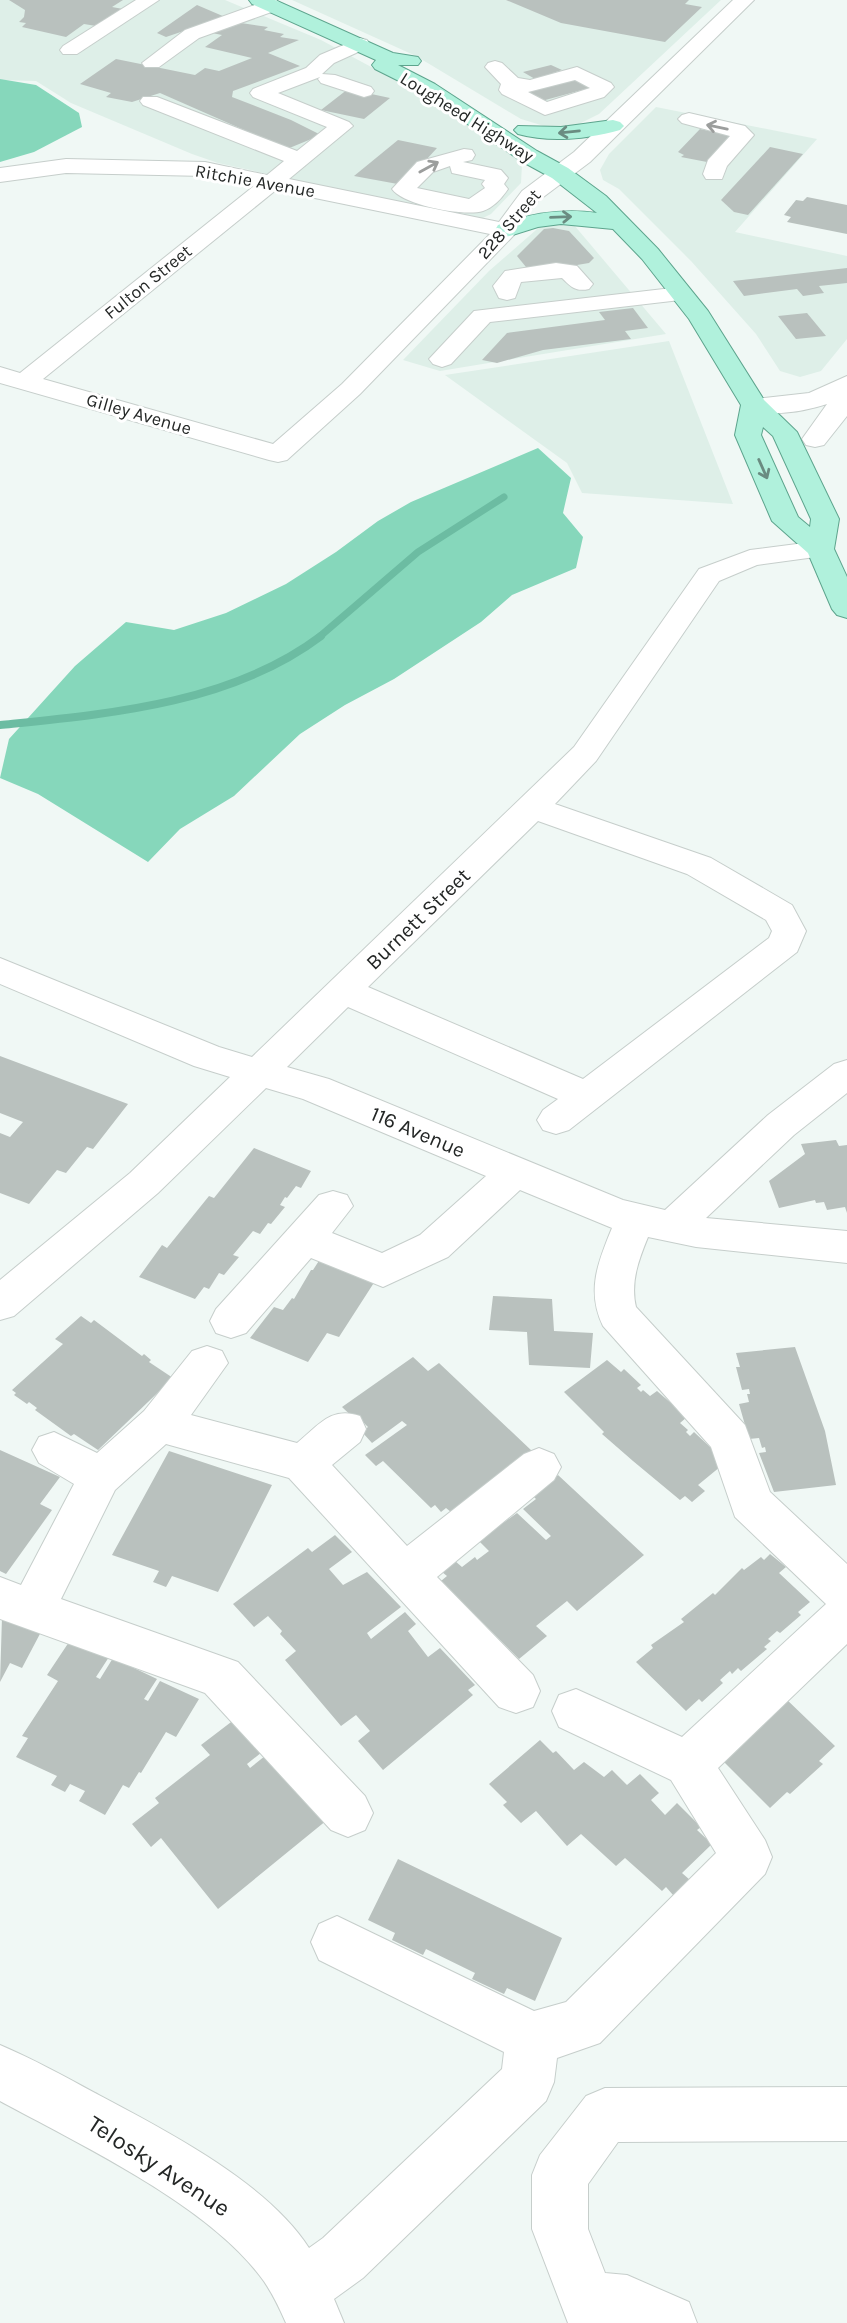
<svg xmlns="http://www.w3.org/2000/svg" width="847" height="2323" font-family="Karla,sans-serif">
<style>
.built{fill:#deefe8}
.forest{fill:#86d7bb}
.lines{fill:none;stroke-linecap:round;stroke-linejoin:round}
.stream-far1{stroke:#6cbca2;stroke-width:7}
.stream{stroke:#6cbca2;stroke-width:8}
.building{fill:#b9c1be}
.minor-casing{stroke:#c6cecb;stroke-width:2}
.major-casing{stroke:#5da48d;stroke-width:2}
.minor{fill:#fff;fill-rule:evenodd}
.major{fill:#b0f1dc;fill-rule:evenodd}
.oneway{stroke:#9c9e9d}
.oneway2{stroke:#6a8c81}
.labels{text-anchor:middle;dominant-baseline:central;stroke-width:6;stroke-linejoin:round;paint-order:stroke}
.far-street-label{font-size:18px;fill:#242726;stroke:#fff}
.street-label{font-size:21px;fill:#242726;stroke:#fff}
.near-street-label{font-size:24px;fill:#242726;stroke:#fff}
</style>
<rect width="100%" height="100%" fill="#f0f8f5"/>
<g class="built">
<path d="M0 0H225L321 40 429 98 520 160 522 164 521 183 491 214 481 219 468 218 218 163 192 154 71 103 36 81 0 80Z"/>
<path d="M292 0H721L599 114 575 126 554 129 521 119 416 56Z"/>
<path d="M656 107 817 139 735 232 847 256V339L821 371 800 377 780 371 756 334 691 261 619 189 603 180 600 170 609 154Z"/>
<path d="M544 223 574 225 666 334 440 371 403 360 489 271Z"/>
<path d="M669 341 733 504 582 493 567 463 445 375Z"/>
</g>
<g class="forest">
<path d="M0 79 36 85 79 113 82 127 34 152 0 162Z"/>
<path d="M538 448 571 478 563 513 583 537 576 568 512 595 481 622 394 679 345 705 300 734 234 796 180 829 148 862 38 794 0 778 9 739 75 666 126 622 174 630 226 613 286 584 336 552 378 521 411 502Z"/>
</g>
<g class="lines">
<path class="stream-far1" d="M318 638 418 552 504 497"/>
<path class="stream" d="M0 725C108 714 231 704 321 636"/>
</g>
<g class="building">
<path d="M9 0H123L112 7 123 9 96 26 84 24 66 37 22 27 26 23 19 22 24 17 25 10Z"/>
<path d="M506 0H689L685 4 702 7 665 42 561 23Z"/>
<path d="M197 5 225 17 166 37 157 33Z"/>
<path d="M241 23 268 27 264 30 284 34 280 37 299 40 268 53 300 66 233 91 232 97 291 120 321 135 287 149 160 93 132 102 106 97 111 93 80 84 116 59 195 75 205 68 219 71 252 58 205 47 222 35 212 33Z"/>
<path d="M551 65 562 70 553 73 567 80 577 78 593 87 527 105 511 96 547 86 523 72Z"/>
<path d="M348 89 390 98 364 119 321 110Z"/>
<path d="M700 129 734 136 707 162 681 157 684 155 678 152Z"/>
<path d="M398 140 437 148 403 185 354 176Z"/>
<path d="M770 147 803 154 748 215 734 212 721 200Z"/>
<path d="M807 197 847 205V234L787 222 791 217 784 215 796 200 803 201Z"/>
<path d="M553 228 569 231 594 258 589 263 541 271 526 267 517 256 544 229Z"/>
<path d="M847 268V283L819 286 824 293 803 296 797 289 744 296 733 281Z"/>
<path d="M633 308 648 328 625 331 631 339 543 350 497 363 482 360 507 333 605 320 599 312Z"/>
<path d="M807 313 826 336 796 339 778 316Z"/>
<path d="M0 1056 128 1104 93 1149 87 1147 66 1173 57 1170 29 1204 0 1193V1133L10 1137 23 1122 0 1113Z"/>
<path d="M836 1140 839 1146 847 1145V1213L845 1207 827 1210 824 1202 816 1203 815 1200 779 1208 769 1181 805 1154 801 1144Z"/>
<path d="M254 1148 311 1171 301 1188 296 1186 287 1198 285 1197 280 1205 285 1207 271 1224 268 1223 260 1234 253 1231 233 1255 239 1257 233 1264 224 1275 219 1273 209 1289 204 1287 195 1299 139 1277 162 1245 167 1248 209 1196 214 1198Z"/>
<path d="M322 1256 377 1278 339 1337 327 1333 308 1362 250 1338 274 1307 283 1310 292 1298 294 1299 311 1270H313Z"/>
<path d="M493 1296 552 1299 554 1331 593 1333 590 1368 529 1365 527 1332 489 1330Z"/>
<path d="M81 1316 91 1323 94 1320 142 1356 144 1354 151 1360 149 1362 173 1378 98 1450 74 1434 71 1436 35 1410 37 1408 29 1402 27 1404 14 1395 16 1393 12 1390 63 1344 55 1339Z"/>
<path d="M795 1347 825 1431 836 1485 774 1492 759 1453 766 1452 765 1447 762 1448 759 1438 749 1439 739 1404 749 1402 747 1394H750L749 1389 742 1390 736 1367H740L736 1353Z"/>
<path d="M413 1357 428 1371 439 1363 532 1451 451 1512 446 1508 441 1512 435 1505 431 1508 383 1461 376 1466 365 1455 407 1425 402 1421 372 1443 362 1432 368 1427 362 1421 359 1423 342 1407Z"/>
<path d="M607 1360 621 1372 624 1369 641 1385 637 1388 641 1392 643 1390 650 1396 657 1391 687 1417 680 1423 688 1430 686 1432 690 1436 694 1432 726 1462 698 1485 705 1491 692 1502 685 1496 680 1500 633 1461 602 1434 604 1432 564 1392Z"/>
<path d="M0 1450 60 1477 40 1504 52 1510 6 1574 0 1571Z"/>
<path d="M169 1451 272 1485 218 1592 172 1576 166 1587 153 1582 159 1571 112 1555Z"/>
<path d="M558 1475 644 1555 577 1611 567 1601 536 1626 547 1636 519 1659 441 1581 447 1576 442 1572 455 1561 462 1567 475 1557 477 1560 489 1551 479 1541 501 1520 503 1523 517 1513 546 1540 551 1536 523 1509 536 1499 533 1496Z"/>
<path d="M335 1535 352 1552 329 1569 343 1585 367 1572 401 1607 367 1633 371 1639 405 1612 416 1624 408 1631 428 1657 440 1648 475 1685 468 1690 473 1695 383 1770 358 1741 370 1731 356 1715 341 1726 285 1660 296 1651 280 1634 282 1631 268 1616 254 1627 233 1604 308 1548 312 1552Z"/>
<path d="M770 1554 786 1567 779 1573 810 1602 798 1612 801 1615 780 1633 777 1631 768 1639 771 1641 764 1647 767 1649 741 1671 738 1668 732 1674 730 1671 720 1680 723 1683 702 1702 699 1699 686 1711 636 1662 653 1648 651 1645 684 1622 681 1619 713 1593 715 1595 742 1568 744 1570 761 1557 764 1560Z"/>
<path d="M2 1617 42 1630 22 1668 10 1663 0 1682Z"/>
<path d="M71 1639 109 1657 96 1677 100 1679 113 1658 157 1679 144 1699 148 1701 160 1681 199 1699 176 1737 166 1732 141 1773 139 1772 129 1788 123 1785 105 1815 79 1801 85 1791 70 1784 65 1792 51 1785 57 1776 16 1757 28 1738 22 1736 58 1681 47 1675Z"/>
<path d="M784 1697 835 1746 819 1761 823 1764 790 1794 787 1792 770 1808 718 1756Z"/>
<path d="M239 1716 267 1748 247 1764 250 1768 270 1752 327 1820 218 1909 161 1838 151 1847 132 1824 159 1803 155 1798 210 1755 201 1745Z"/>
<path d="M540 1740 553 1753 556 1751 574 1770 584 1762 604 1777 612 1770 627 1785 640 1774 659 1793 651 1800 665 1815 677 1803 701 1827 697 1830 712 1844 682 1873 690 1880 673 1895 666 1887 662 1891 625 1858 616 1866 581 1834 567 1846 536 1811 521 1823 503 1805 507 1802 489 1784Z"/>
<path d="M398 1859 562 1938 535 2001 507 1988 504 1994 472 1979 475 1973 426 1949 423 1955 392 1940 395 1933 368 1920Z"/>
</g>
<g class="lines">
<defs>
<g id="minor">
<path d="M136 0H159L77 54H63L60 50 63 46Z"/>
<path d="M276 0 283 5 280 9 199 38 159 67H145L142 63 185 30 266 1Z"/>
<path d="M733 0H754L590 162 538 201 525 215 514 235 360 394 287 460 278 462 269 460 0 383V367L20 373 254 186 205 176 66 173 0 182V168L66 159 205 162 267 175 284 161 143 105 140 101 143 97H157L297 151 327 127 253 97 250 93 253 89 306 68 320 55 360 38 367 40 370 44 367 48 334 63 322 74 335 75 371 87 374 91 371 95 364 97 321 83 318 79 320 77 278 93 349 122 353 126 289 179 499 222 522 191 574 152ZM276 190 490 234 342 384 273 444 43 379Z"/>
<path d="M495 61 502 63 518 78 530 80 577 67 611 83 614 87 604 97 545 115 502 94 499 90 501 84 485 67 488 63ZM575 80 590 88 547 102 528 92Z"/>
<path d="M689 113 745 126 754 135 727 166 722 179H706L703 174 708 160 730 136 682 123 678 119 682 115Z"/>
<path d="M464 149 472 150 475 155 472 160 463 162 501 170 508 178 504 184 508 189C502 198 493 208 483 211 464 217 403 205 392 189L417 162ZM450 166 452 173 485 180 482 184 485 188 469 199 417 188 433 172Z"/>
<path d="M556 263 577 266 593 284 589 289C576 292 571 287 562 278L521 282 515 298 507 300 499 298 493 286 505 271Z"/>
<path d="M681 287 689 289 693 294 689 299 490 322 451 364 442 367 433 364 429 359 474 311Z"/>
<path d="M847 376V416L824 445 815 447 806 445 802 439 827 404C802 412 770 417 745 410L741 405 745 400 809 393Z"/>
<path d="M820 541 830 543 834 549 830 555 757 565 719 581 596 761 555 804 711 858 792 905 806 931 797 952 569 1130 556 1134 543 1130 537 1120 543 1110 558 1099 348 1007 287 1067 329 1079 623 1200 665 1210 768 1115 834 1064 847 1060V1093L794 1135 706 1218 847 1231V1263L696 1247 648 1237C639 1259 630 1282 636 1307L745 1425 770 1492 847 1564V1644L718 1768 765 1840 772 1857 765 1874 600 2043 557 2058 554 2082 546 2101 363 2278 334 2299 344 2323H286C279 2307 271 2290 260 2276 206 2204 79 2144 0 2101V2045C33 2059 64 2076 95 2093 163 2129 267 2182 309 2248L323 2238 502 2069 504 2052 319 1960 311 1942 319 1924 337 1916 534 2011 566 2002 716 1853 671 1780 559 1727 552 1711 559 1695 576 1689 682 1737 826 1604 735 1517 711 1447 603 1326C586 1291 598 1262 612 1228L520 1190 448 1257 383 1287 311 1258 246 1333 231 1338 216 1333 210 1321 216 1309 319 1195 333 1191 347 1195 353 1206 332 1233 382 1253 420 1235 486 1176 303 1099 266 1088 158 1193 14 1316 0 1320V1280L130 1173 230 1077 194 1066 0 984V958L219 1047 252 1057 574 747 699 569 750 550ZM538 821 687 874 766 920 772 931 769 938 583 1079 368 987Z"/>
<path d="M207 1346 222 1351 228 1363 191 1415 297 1443C319 1425 331 1406 360 1416L366 1429 360 1442 332 1465 407 1546 524 1454 539 1448 554 1454 561 1467 554 1480 437 1577 533 1675 540 1691 533 1707 516 1713 499 1707 289 1478 166 1444 115 1490 61 1599 238 1662 365 1796 373 1813 365 1830 348 1837 331 1830 205 1693 0 1619V1577L21 1585 74 1484 39 1463 32 1450 39 1437 54 1432 97 1453 144 1411 192 1351Z"/>
<path d="M847 2087V2141L618 2142 588 2184V2229L605 2273 627 2275 689 2302 697 2323H568L532 2229V2175L540 2155 586 2096 605 2088Z"/>
</g>
<g id="major">
<path d="M249 0H275L393 53 418 57 421 61 418 65H398L435 84 537 151 568 168 606 196 658 249 708 311 764 400 797 432 839 519 834 549 847 577V618L837 615 832 609 808 553 772 521 735 435 741 405 689 319 642 259 613 229 561 224 538 227 506 237 498 235 495 230 498 225C531 213 562 208 597 213L552 178 521 161 421 92 375 69 372 65 376 60 252 4ZM763 427 773 436 811 519 810 527 798 517 761 435Z"/>
<path d="M613 120 620 122 624 126 620 130C588 139 550 143 518 134L514 130 518 126 561 127Z"/>
</g>
</defs>
<use href="#minor" class="minor-casing"/>
<use href="#major" class="major-casing"/>
<use href="#minor" class="minor"/>
<use href="#major" class="major"/>
</g>
<defs><path id="oneway-shaft" d="M-6 0H5M1.5-3L5.5 0L1.5 3" fill="none" stroke-width="1.6" stroke-linecap="round" stroke-linejoin="round" transform="scale(1.75)"/></defs>
<g class="oneway">
<use href="#oneway-shaft" transform="translate(717 127) rotate(-168)"/>
<use href="#oneway-shaft" transform="translate(429 167) rotate(-29)"/>
</g>
<g class="oneway2">
<use href="#oneway-shaft" transform="translate(569 132) rotate(174)"/>
<use href="#oneway-shaft" transform="translate(561 217) rotate(-2)"/>
<use href="#oneway-shaft" transform="translate(763 469) rotate(66)"/>
</g>
<g class="labels">
<g class="far-street-label">
<text transform="translate(467 117) rotate(32)">Lougheed Highway</text>
<text transform="translate(255 181) rotate(10)">Ritchie Avenue</text>
<text transform="translate(509 224) rotate(-49)">228 Street</text>
<text transform="translate(148 282) rotate(-39)">Fulton Street</text>
<text transform="translate(139 414) rotate(16)">Gilley Avenue</text>
</g>
<g class="street-label">
<text transform="translate(418 919) rotate(-44)">Burnett Street</text>
<text transform="translate(418 1132) rotate(23)">116 Avenue</text>
</g>
<g class="near-street-label">
<text transform="translate(159 2166) rotate(33)">Telosky Avenue</text>
</g>
</g>
</svg>
